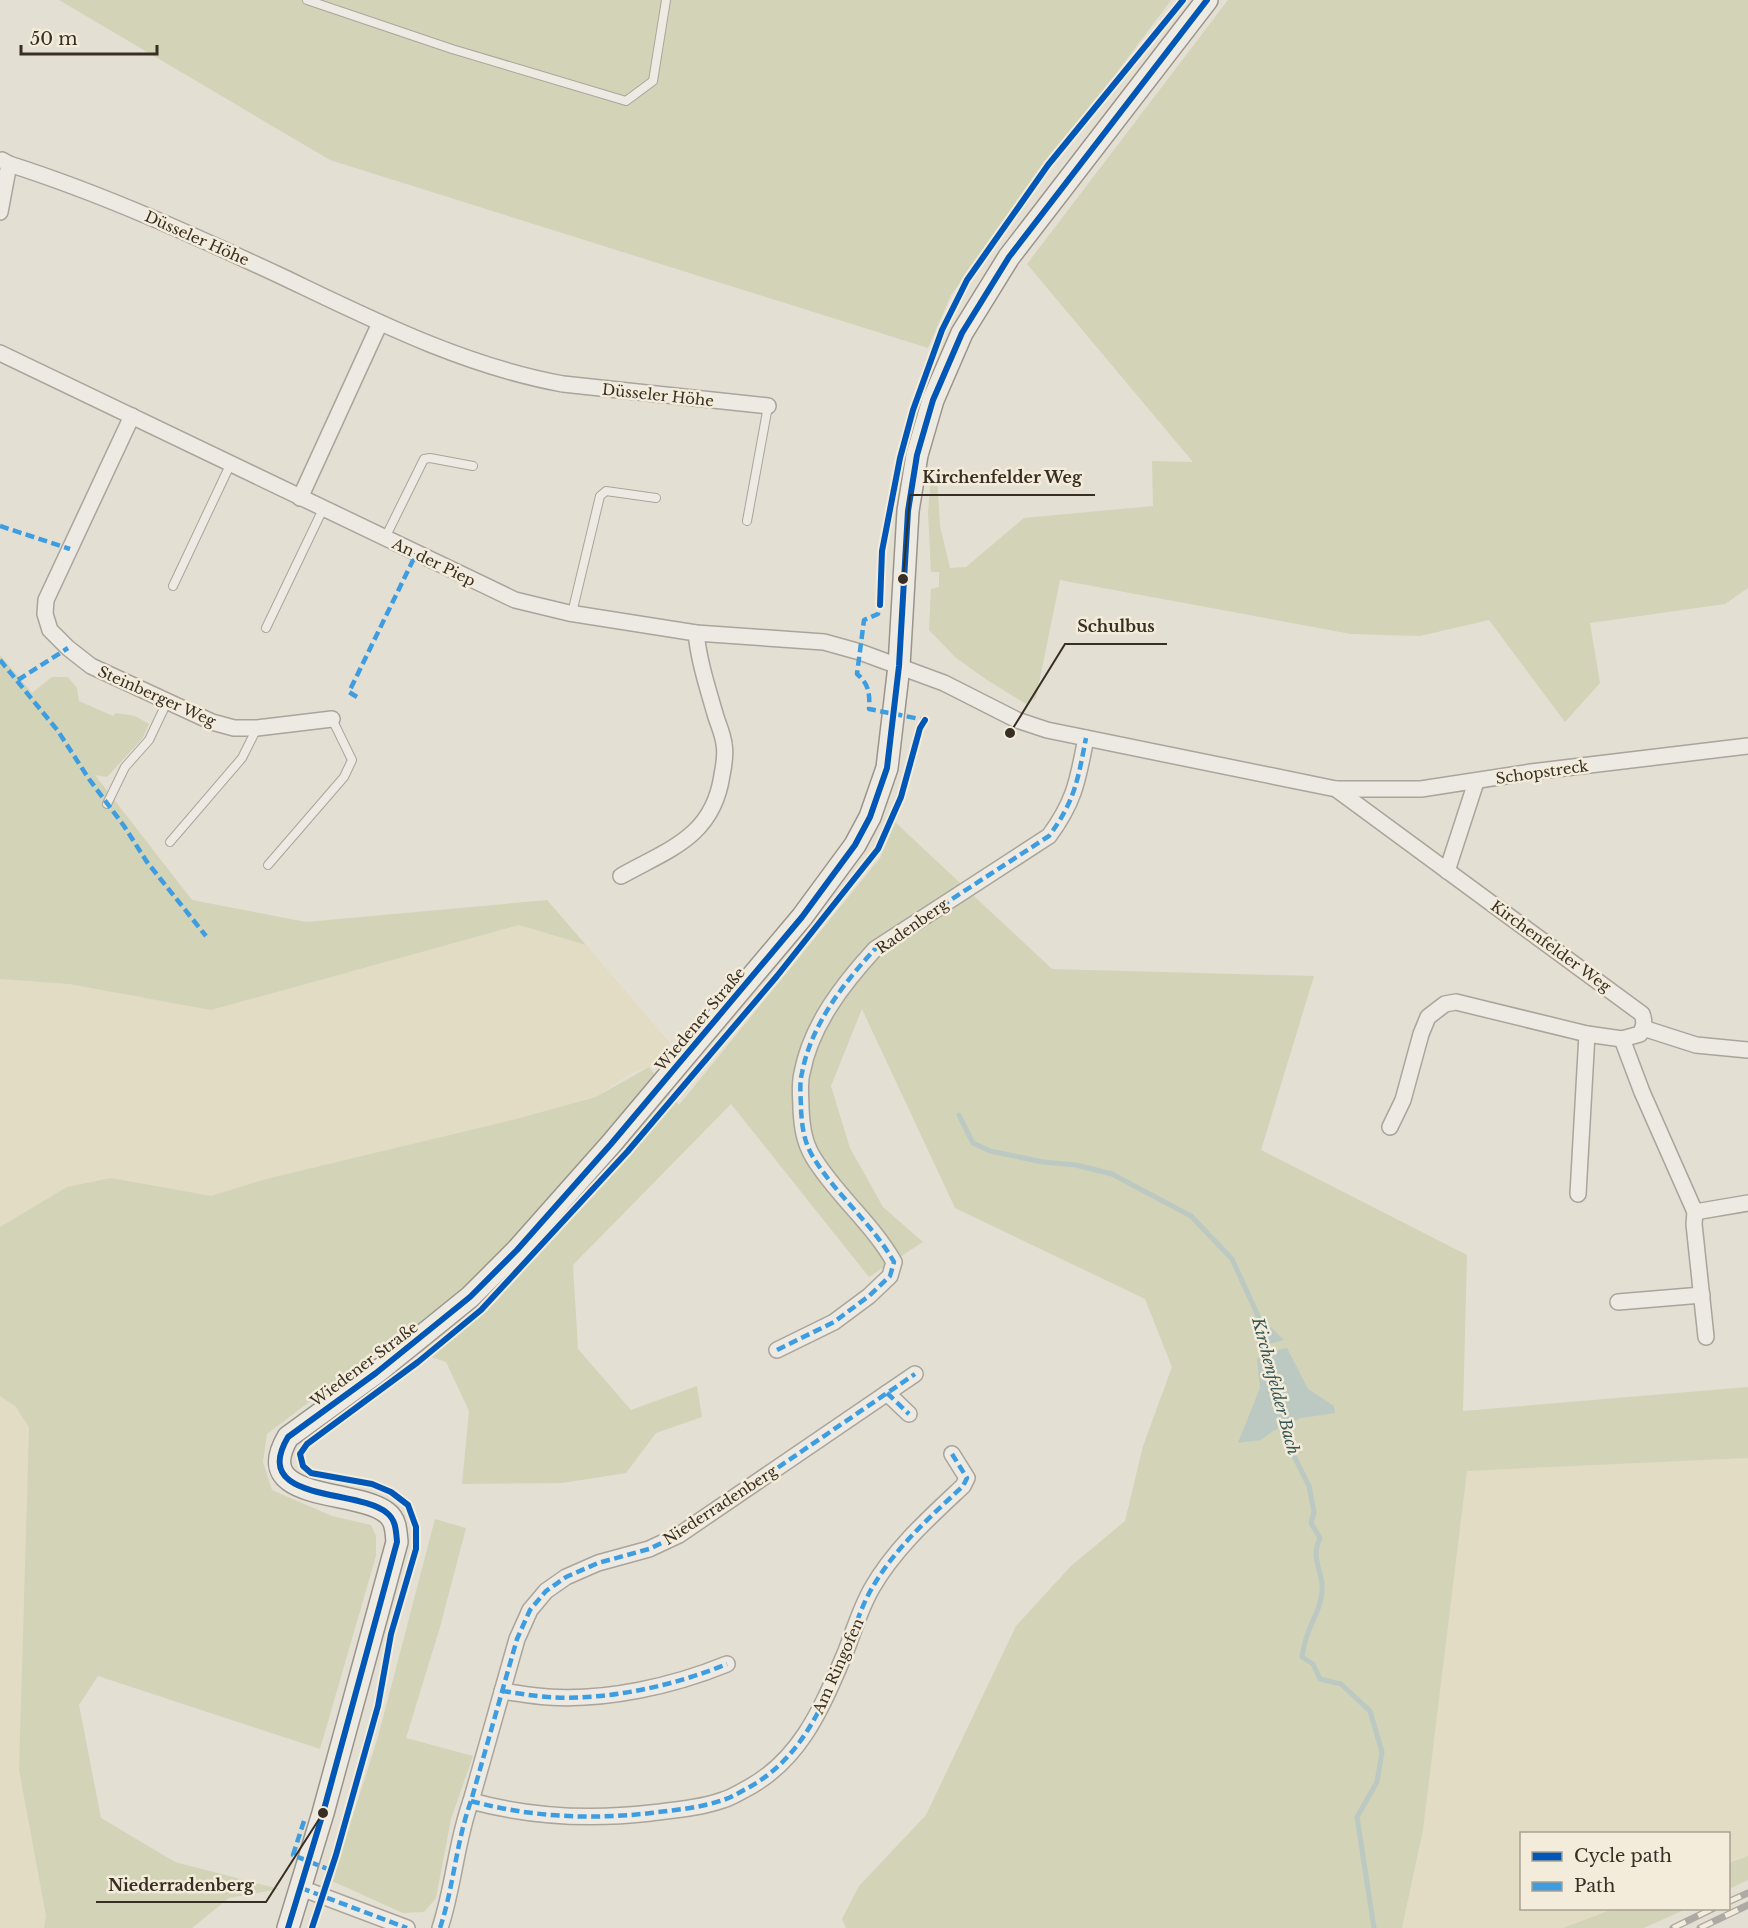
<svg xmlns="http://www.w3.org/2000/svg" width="1748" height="1928" font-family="'Libre Baskerville',serif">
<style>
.farmland{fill:#e2dcc5}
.green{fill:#d2d3b7}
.water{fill:#bcc9c2}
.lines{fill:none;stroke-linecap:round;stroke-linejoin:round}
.stream{stroke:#bcc9c2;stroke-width:5}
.service-casing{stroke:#aaa49b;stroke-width:10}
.minor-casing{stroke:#aaa49b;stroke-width:18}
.secondary-casing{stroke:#9a948b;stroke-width:24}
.service{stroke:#eceae3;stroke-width:8}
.minor{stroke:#eceae3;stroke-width:15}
.secondary{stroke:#eceae3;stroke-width:21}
.rail-casing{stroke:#ada9a3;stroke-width:7}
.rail{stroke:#f3ecdb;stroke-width:4.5;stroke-dasharray:14;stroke-linecap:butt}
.quiet{stroke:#3e9de0;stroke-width:4.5;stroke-dasharray:9 4.5;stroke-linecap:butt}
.cycleway-casing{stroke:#f3ecdb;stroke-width:10}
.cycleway{stroke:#0057b8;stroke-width:6}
.labels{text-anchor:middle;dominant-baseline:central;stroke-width:5;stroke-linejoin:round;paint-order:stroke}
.street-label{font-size:15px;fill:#392e23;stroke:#f3ecdb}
.water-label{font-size:16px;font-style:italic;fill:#345755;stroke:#f3ecdb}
.leader{fill:none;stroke:#392e23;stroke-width:2}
.callout-dot{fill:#392e23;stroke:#f3ecdb;stroke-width:2}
.callout-label{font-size:16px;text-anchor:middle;font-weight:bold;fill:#392e23;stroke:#f3ecdb;stroke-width:5;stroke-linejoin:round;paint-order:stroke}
</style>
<rect width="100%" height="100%" fill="#e4dfd3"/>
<g class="farmland">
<path d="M519 925 586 945 670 1043 649 1067 633 1072 596 1097 516 1119 266 1179 211 1196 164 1188 68 1187 0 1227V979L69 984 211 1009Z"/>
<path d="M0 1396 15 1406 29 1427 19 1770 46 1916 44 1928H0Z"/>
<path d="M1748 1458V1856L1729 1863 1728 1834H1522V1908L1613 1909 1563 1928H1402L1423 1830 1467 1471Z"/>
</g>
<g class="green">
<path d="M59 0H1171L951 295 928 348 330 160Z"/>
<path d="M1228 0H1748V588L1725 604 1590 623 1600 683 1565 722 1489 620 1420 636 1351 634 1060 580 1036 698 1026 704 987 680 955 657 929 630 931 589 939 587V572H931L928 513 931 478 937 479 940 526 950 568 966 567 1024 518 1153 506 1152 461 1193 462 1027 264Z"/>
<path d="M0 655 32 693 52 677H68L77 688 79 701 113 716 116 713 135 716 149 724 142 739 107 777 95 775 192 900 306 922 547 900 586 945 519 925 211 1010 69 984 0 979Z"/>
<path d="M895 822 1052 969 1314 976 1261 1150 1467 1255 1463 1411 1748 1387V1458L1467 1471 1423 1830 1402 1928H846L842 1919 859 1886 926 1815 1016 1626 1071 1566 1125 1521 1143 1446 1172 1367 1145 1299 955 1208 862 1009 831 1086 850 1148 883 1207 923 1242 869 1277 731 1104 573 1265 578 1349 631 1410 697 1386 702 1417 656 1433 626 1473 562 1483 462 1484 469 1411 446 1362 388 1342 267 1434 263 1462 272 1490 332 1516 371 1525 376 1536V1556L320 1749 98 1676 79 1705 101 1818 175 1862 279 1889 229 1898 192 1928H44L46 1916 19 1770 29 1427 15 1406 0 1396V1227L67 1187 111 1178 211 1196 266 1179 516 1119 596 1097 649 1067 679 1105 880 858Z"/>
<path d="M435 1519 466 1528 440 1627 406 1738 473 1756 451 1819 436 1898 424 1912 403 1913 332 1881 378 1737Z"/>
<path d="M1748 1856V1880L1729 1889V1863Z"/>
<path d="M1613 1909V1908L1686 1909 1644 1928H1563Z"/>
</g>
<g class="water">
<path d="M1259 1316 1284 1340 1257 1347 1254 1325Z"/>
<path d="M1287 1348 1308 1389 1334 1406 1335 1413 1301 1418 1273 1431 1261 1440 1238 1443 1260 1388 1257 1359 1266 1352Z"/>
</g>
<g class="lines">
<g class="stream">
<path d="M959 1115 973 1143 990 1151 1043 1162 1076 1165 1112 1174 1191 1216 1232 1259 1260 1320"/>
<path d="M1264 1338 1267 1359"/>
<path d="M1286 1419 1293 1442 1292 1452 1309 1486 1314 1512 1311 1523 1320 1538C1311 1558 1320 1565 1322 1584 1324 1604 1311 1621 1306 1639 1304 1645 1303 1651 1302 1657L1313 1664 1320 1679 1341 1684 1370 1711 1382 1752 1377 1782 1357 1817 1374 1928"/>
</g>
<defs>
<g id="service">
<path d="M307 0 452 49 626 101 653 81 666 0"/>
<path d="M747 521 768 406"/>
<path d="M385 538 424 459 430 458 473 466"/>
<path d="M173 586 231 463"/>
<path d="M572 613 600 496 606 491 656 498"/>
<path d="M266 628 323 509"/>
<path d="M107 804 125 767 149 740 167 702"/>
<path d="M170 842 242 758 257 728"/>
<path d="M268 865 344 777 352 760 332 719"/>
</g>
<g id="minor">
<path d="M9 164C103 194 193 235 283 277 373 320 464 366 563 384L768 406"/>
<path d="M0 212 9 164 2 160"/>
<path d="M0 353 515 600 569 613 696 633 824 642 860 652 944 683 1017 720 1047 730 1336 789 1642 1014C1645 1022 1644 1027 1640 1034L1622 1039 1642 1092 1695 1212 1748 1203"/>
<path d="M132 416 46 600 45 614 50 630 68 648 91 666 212 722 234 728H257L332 719"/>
<path d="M300 498 380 323"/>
<path d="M1336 789H1421L1531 772 1748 746"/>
<path d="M1447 871 1476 782"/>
<path d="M621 876C669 849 713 837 722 775 724 765 726 754 724 744 723 735 719 726 716 717 708 689 699 662 696 633"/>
<path d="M1643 1028 1696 1045 1748 1050"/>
<path d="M1390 1127 1403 1100 1421 1034 1428 1017 1445 1004 1456 1002 1587 1034 1622 1039"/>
<path d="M1578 1194 1587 1034"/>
<path d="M1695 1212 1694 1224 1706 1337"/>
<path d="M1618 1302 1702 1295"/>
<path d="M777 1350 834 1322 869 1296 890 1276 894 1262C872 1223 836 1195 813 1157 804 1142 802 1127 801 1109 801 1098 799 1084 802 1073 811 1025 843 984 875 949L1049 836C1075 801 1078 779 1086 738"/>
<path d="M887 1393 909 1414"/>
<path d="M502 1691C517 1693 532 1696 548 1697 606 1701 673 1686 727 1664"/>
<path d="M471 1801C530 1817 590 1820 651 1813 675 1810 700 1808 723 1800 730 1798 737 1794 744 1790 801 1761 822 1707 846 1651 854 1630 861 1607 872 1588 895 1548 930 1517 963 1486L967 1478 952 1454"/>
<path d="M301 1888 407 1928"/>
<path d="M440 1928C454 1886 456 1842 471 1801L517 1639 530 1610 546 1591 566 1577 598 1563 649 1549 679 1535 915 1374"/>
</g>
<path id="secondary" d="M288 1928 323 1813 397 1542C396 1531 396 1520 387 1513 357 1488 249 1503 288 1437L376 1373 470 1297 517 1250 611 1144 802 917 855 845 870 817 887 768 899 666 908 511 917 455 933 400 962 333 1009 257 1207 0"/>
</defs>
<use href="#service" class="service-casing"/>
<use href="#minor" class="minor-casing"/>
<use href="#secondary" class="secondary-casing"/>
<use href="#service" class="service"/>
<use href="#minor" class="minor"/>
<use href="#secondary" class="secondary"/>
<defs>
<g id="rail">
<path d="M1728 1902 1748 1893"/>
<path d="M1673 1928 1714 1908"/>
<path d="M1700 1928 1748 1905"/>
</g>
</defs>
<use href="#rail" class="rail-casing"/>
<use href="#rail" class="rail"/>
<g class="quiet">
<path d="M0 526 70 549"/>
<path d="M880 599 878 614 864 620 857 674C869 684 870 694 869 709L925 720 922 725"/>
<path d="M0 660 58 731 89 779 124 826 147 862 206 936"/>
<path d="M18 680 68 648"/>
<path d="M357 697 349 692 416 554"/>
<path d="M777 1350 834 1322 869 1296 890 1276 894 1262C872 1223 836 1195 813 1157 804 1142 802 1127 801 1109 801 1098 799 1084 802 1073 811 1025 843 984 875 949L1049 836C1075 801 1078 779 1086 738"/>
<path d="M887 1393 909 1414"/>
<path d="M502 1691C517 1693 532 1696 548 1697 606 1701 673 1686 727 1664"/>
<path d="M471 1801C530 1817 590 1820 651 1813 675 1810 700 1808 723 1800 730 1798 737 1794 744 1790 801 1761 822 1707 846 1651 854 1630 861 1607 872 1588 895 1548 930 1517 963 1486L967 1478 952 1454"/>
<path d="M304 1821 293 1855 330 1870"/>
<path d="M301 1888 407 1928"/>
<path d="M440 1928C454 1886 456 1842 471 1801L517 1639 530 1610 546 1591 566 1577 598 1563 649 1549 679 1535 915 1374"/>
</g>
<defs>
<g id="cycleway">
<path d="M880 605 882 551 900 458 913 410 942 330 967 280 1048 165 1183 0"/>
<path d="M288 1928 323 1813 397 1542C396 1531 396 1520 387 1513 357 1488 249 1503 288 1437L376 1373 470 1297 517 1250 611 1144 802 917 855 845 870 817 887 768 899 666 908 511 917 455 933 400 962 333 1009 257 1207 0"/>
<path d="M312 1928 336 1855 378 1706 391 1634 416 1549V1527L408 1505 391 1492 372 1484 311 1473 303 1466 300 1454 307 1444 418 1362 481 1310 628 1151 777 976 878 849 901 797 920 728 925 720"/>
</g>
</defs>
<use href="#cycleway" class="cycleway-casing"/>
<use href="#cycleway" class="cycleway"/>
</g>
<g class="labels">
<g class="street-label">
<text transform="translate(197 238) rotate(24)">Düsseler Höhe</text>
<text transform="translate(658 395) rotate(6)">Düsseler Höhe</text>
<text transform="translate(434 562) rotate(26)">An der Piep</text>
<text transform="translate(157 696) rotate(24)">Steinberger Weg</text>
<text transform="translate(1542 772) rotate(-8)">Schopstreck</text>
<text transform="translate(912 926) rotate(-35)">Radenberg</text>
<text transform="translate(1551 946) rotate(36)">Kirchenfelder Weg</text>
<text transform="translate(700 1019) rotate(-50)">Wiedener Straße</text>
<text transform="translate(364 1364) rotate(-37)">Wiedener Straße</text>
<text transform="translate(720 1505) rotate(-33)">Niederradenberg</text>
<text transform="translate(838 1666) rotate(-66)">Am Ringofen</text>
</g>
<g class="water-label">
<text transform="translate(1276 1386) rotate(75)">Kirchenfelder Bach</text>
</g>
</g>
<path class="leader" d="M903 579L910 495H1095M1010 733L1065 644H1167M323 1813L266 1902H96"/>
<g class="callout-dot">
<circle cx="903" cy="579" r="6"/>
<circle cx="1010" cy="733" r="6"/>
<circle cx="323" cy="1813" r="6"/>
</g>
<g class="callout-label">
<text x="1002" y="483">Kirchenfelder Weg</text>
<text x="1116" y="632">Schulbus</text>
<text x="181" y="1891">Niederradenberg</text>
</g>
<rect x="1520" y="1832" width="210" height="78" fill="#f3ecdb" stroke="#a9a091" stroke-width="1.5"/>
<rect x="1532" y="1852" width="30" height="9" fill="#0057b8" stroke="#a9a091" stroke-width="1.5"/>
<text x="1574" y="1862" font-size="18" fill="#392e23">Cycle path</text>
<rect x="1532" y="1882" width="30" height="9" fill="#3e9de0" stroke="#a9a091" stroke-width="1.5"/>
<text x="1574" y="1892" font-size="18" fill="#392e23">Path</text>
<path d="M21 45v9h136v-9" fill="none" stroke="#392e23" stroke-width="3"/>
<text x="30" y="45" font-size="18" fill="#392e23" stroke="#f3ecdb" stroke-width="4.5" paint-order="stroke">50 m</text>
</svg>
